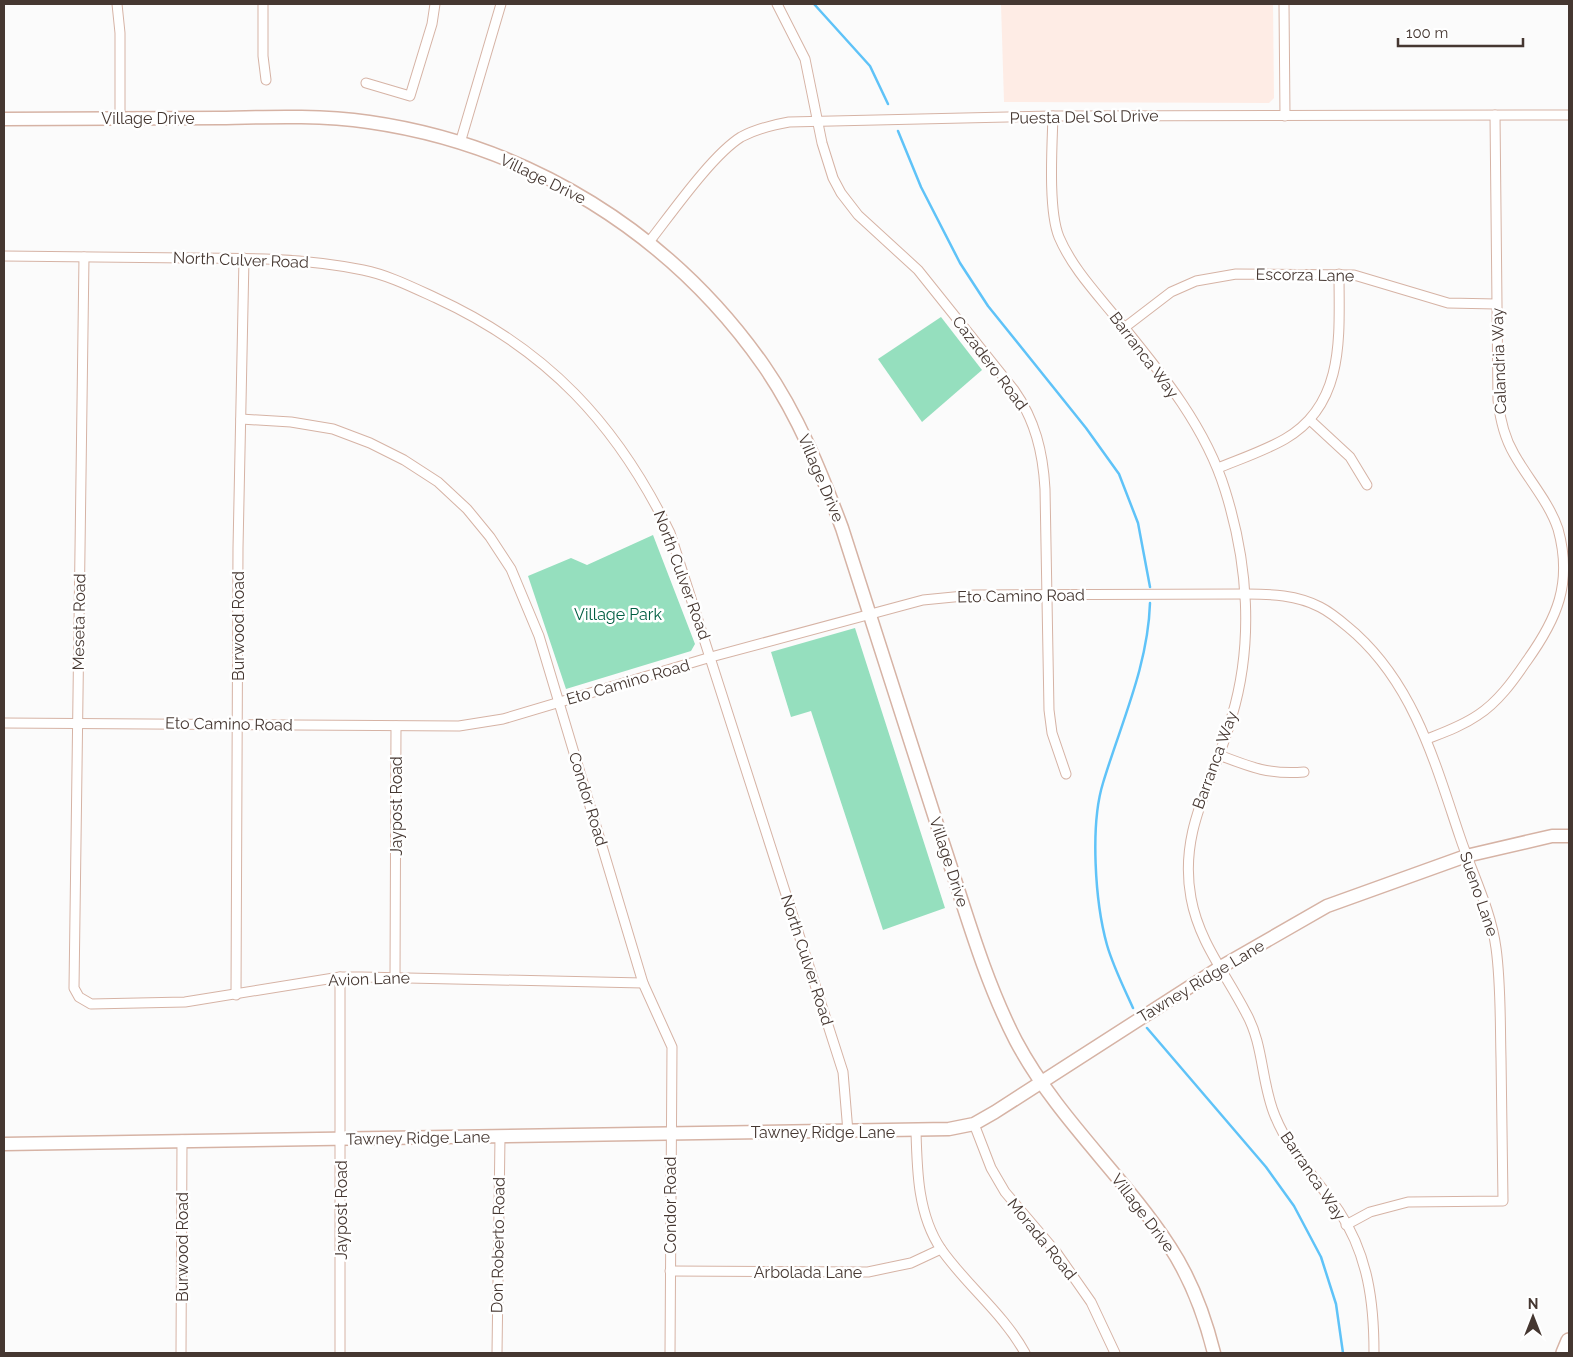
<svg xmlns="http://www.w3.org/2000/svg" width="1573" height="1357" font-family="Raleway,sans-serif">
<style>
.built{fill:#feece5}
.green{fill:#95dfbe}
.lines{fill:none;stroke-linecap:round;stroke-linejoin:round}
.stream{stroke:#5fc3f8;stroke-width:2.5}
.street-casing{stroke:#d6b3a5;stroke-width:11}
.secondary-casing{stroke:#d6b3a5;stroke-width:15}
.highway-casing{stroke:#d6b3a5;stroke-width:18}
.street{stroke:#fff;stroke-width:9}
.secondary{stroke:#fff;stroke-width:12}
.highway{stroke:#fff;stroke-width:15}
.labels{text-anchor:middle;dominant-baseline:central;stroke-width:5;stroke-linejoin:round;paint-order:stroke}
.street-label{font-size:16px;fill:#453731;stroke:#fff}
.park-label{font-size:16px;fill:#015e42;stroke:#fff}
</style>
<rect width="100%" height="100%" fill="#fbfbfb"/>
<path class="built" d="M1001 4H1273L1274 98 1269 103 1004 102Z"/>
<g class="green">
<path d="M941 317 982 370 922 422 878 359Z"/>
<path d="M653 535 695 644 691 651 566 689 528 576 571 558 587 565Z"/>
<path d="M855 628 945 908 883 930 811 711 791 717 771 652Z"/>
</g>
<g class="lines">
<g class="stream">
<path d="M814 4 870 66 888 104"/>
<path d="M898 131 921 187 960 263 988 306 1086 428 1119 474 1138 523 1150 587"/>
<path d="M1133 1008C1124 988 1113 966 1107 945 1095 902 1090 825 1103 783 1121 723 1148 666 1150 603"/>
<path d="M1147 1028 1266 1167 1294 1206 1321 1257 1336 1304 1343 1353"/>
</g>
<defs>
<g id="street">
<path d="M117 4 120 33V119"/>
<path d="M263 4V56L266 80"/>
<path d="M777 4 805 59 822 143 833 178 841 193 858 215 918 270 1014 390C1035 420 1043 452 1045 489L1049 710 1052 733 1066 774"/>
<path d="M1284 4 1285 116"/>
<path d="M366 83 410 96 432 24 435 4"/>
<path d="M1053 116C1052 147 1048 210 1059 237 1073 270 1100 297 1122 325 1163 375 1206 428 1225 490 1248 563 1254 642 1232 716 1215 779 1178 829 1191 898 1199 942 1226 974 1246 1013 1264 1045 1261 1083 1275 1116 1290 1153 1317 1179 1339 1211 1368 1255 1374 1302 1374 1353"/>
<path d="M460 143 501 4"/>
<path d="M649 242C671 214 712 155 741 137 756 129 772 125 789 122L1053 116 1569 115"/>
<path d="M4 256C65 257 126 257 187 258 247 258 304 258 363 270 388 275 412 287 436 298 547 349 617 424 670 533L843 1072 848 1132"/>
<path d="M84 257 74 988 79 997 91 1004 185 1002 340 977H362L643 983"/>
<path d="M1124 328 1171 292 1196 281 1236 274 1354 275 1448 303 1496 304"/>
<path d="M241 419 291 422 333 429 370 443 404 460 438 482 467 509 490 537 511 569 539 636 643 983 672 1047 670 1353"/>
<path d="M1310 420 1350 457 1367 485"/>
<path d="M1218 468C1240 459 1264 451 1285 439 1346 404 1339 334 1339 274"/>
<path d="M4 723 459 726 503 719 711 657 923 600 974 595 1246 594C1271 594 1297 595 1320 607 1334 614 1344 624 1356 634 1415 688 1435 763 1460 837 1472 873 1491 910 1496 948 1501 984 1500 1021 1501 1058 1502 1106 1502 1154 1503 1201L1408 1202 1370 1212 1346 1225"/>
<path d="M1427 739C1445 732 1462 726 1478 715 1498 702 1513 681 1526 662 1557 619 1573 583 1558 529 1549 502 1528 479 1514 454 1504 437 1500 419 1498 400L1495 115"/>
<path d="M1219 755C1250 767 1270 775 1304 772"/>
<path d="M395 977 396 726"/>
<path d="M236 995 238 548 244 258"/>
<path d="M974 1124 991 1168 1005 1192 1056 1252 1091 1302 1115 1353"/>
<path d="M916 1131C917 1171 918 1215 941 1249 967 1286 1003 1313 1025 1353"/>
<path d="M670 1271 868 1272 911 1263 941 1249"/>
<path d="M181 1353 182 1140"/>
<path d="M340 1353V977"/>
<path d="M497 1353 500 1137"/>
</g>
<g id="secondary">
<path d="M4 119C76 119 148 118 220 118 269 117 319 115 369 122 529 145 671 233 764 366 798 415 821 472 842 528 875 633 909 738 943 843 965 909 984 979 1016 1041 1057 1118 1123 1175 1170 1247 1191 1279 1205 1317 1214 1353"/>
<path d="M4 1144 949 1129 974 1124 995 1112 1219 968 1327 906 1466 856 1552 836H1569"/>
</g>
<path id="highway" d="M1564 1353 1569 1341"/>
</defs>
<use href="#street" class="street-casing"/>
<use href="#secondary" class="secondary-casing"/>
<use href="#highway" class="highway-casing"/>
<use href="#street" class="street"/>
<use href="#secondary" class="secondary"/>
<use href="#highway" class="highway"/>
</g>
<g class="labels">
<g class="street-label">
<text transform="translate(1084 117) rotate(-1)">Puesta Del Sol Drive</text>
<text x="148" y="118">Village Drive</text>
<text transform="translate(543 179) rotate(26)">Village Drive</text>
<text transform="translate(241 260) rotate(2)">North Culver Road</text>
<text transform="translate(1305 275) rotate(1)">Escorza Lane</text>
<text transform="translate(1144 355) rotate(53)">Barranca Way</text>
<text transform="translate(1499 361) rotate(-92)">Calandria Way</text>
<text transform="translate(990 363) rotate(53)">Cazadero Road</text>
<text transform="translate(821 478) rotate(67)">Village Drive</text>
<text transform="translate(682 575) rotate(70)">North Culver Road</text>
<text transform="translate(1021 596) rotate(-1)">Eto Camino Road</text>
<text transform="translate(79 622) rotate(-89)">Meseta Road</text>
<text transform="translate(238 626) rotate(-90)">Burwood Road</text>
<text transform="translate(628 682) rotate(-16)">Eto Camino Road</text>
<text transform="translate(229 724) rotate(1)">Eto Camino Road</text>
<text transform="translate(1215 760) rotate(-70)">Barranca Way</text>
<text transform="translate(588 799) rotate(73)">Condor Road</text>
<text transform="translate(396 806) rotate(-90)">Jaypost Road</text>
<text transform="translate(949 862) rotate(72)">Village Drive</text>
<text transform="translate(1479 894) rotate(71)">Sueno Lane</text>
<text transform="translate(807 960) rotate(72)">North Culver Road</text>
<text transform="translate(369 979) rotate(-2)">Avion Lane</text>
<text transform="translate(1201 981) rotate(-31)">Tawney Ridge Lane</text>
<text x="823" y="1132">Tawney Ridge Lane</text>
<text transform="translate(418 1138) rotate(-1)">Tawney Ridge Lane</text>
<text transform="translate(1313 1176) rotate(56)">Barranca Way</text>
<text transform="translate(670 1205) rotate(-90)">Condor Road</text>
<text transform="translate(341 1210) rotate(-90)">Jaypost Road</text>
<text transform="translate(1143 1213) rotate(53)">Village Drive</text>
<text transform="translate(1042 1239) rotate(51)">Morada Road</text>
<text transform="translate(498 1245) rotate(-89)">Don Roberto Road</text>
<text transform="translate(182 1247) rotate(-90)">Burwood Road</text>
<text x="808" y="1272">Arbolada Lane</text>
</g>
<g class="park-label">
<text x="618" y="614">Village Park</text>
</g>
</g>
<rect width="1573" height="1357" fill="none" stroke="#453731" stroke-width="10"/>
<g transform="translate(1533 1317)" stroke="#ffffff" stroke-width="4" paint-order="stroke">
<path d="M0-4L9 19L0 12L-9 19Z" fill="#453731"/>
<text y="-8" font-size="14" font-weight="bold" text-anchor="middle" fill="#453731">N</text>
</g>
<path d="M1398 38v8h125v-8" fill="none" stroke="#453731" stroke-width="2.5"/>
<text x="1406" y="38" font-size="15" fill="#453731" stroke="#ffffff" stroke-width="4" paint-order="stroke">100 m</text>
</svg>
